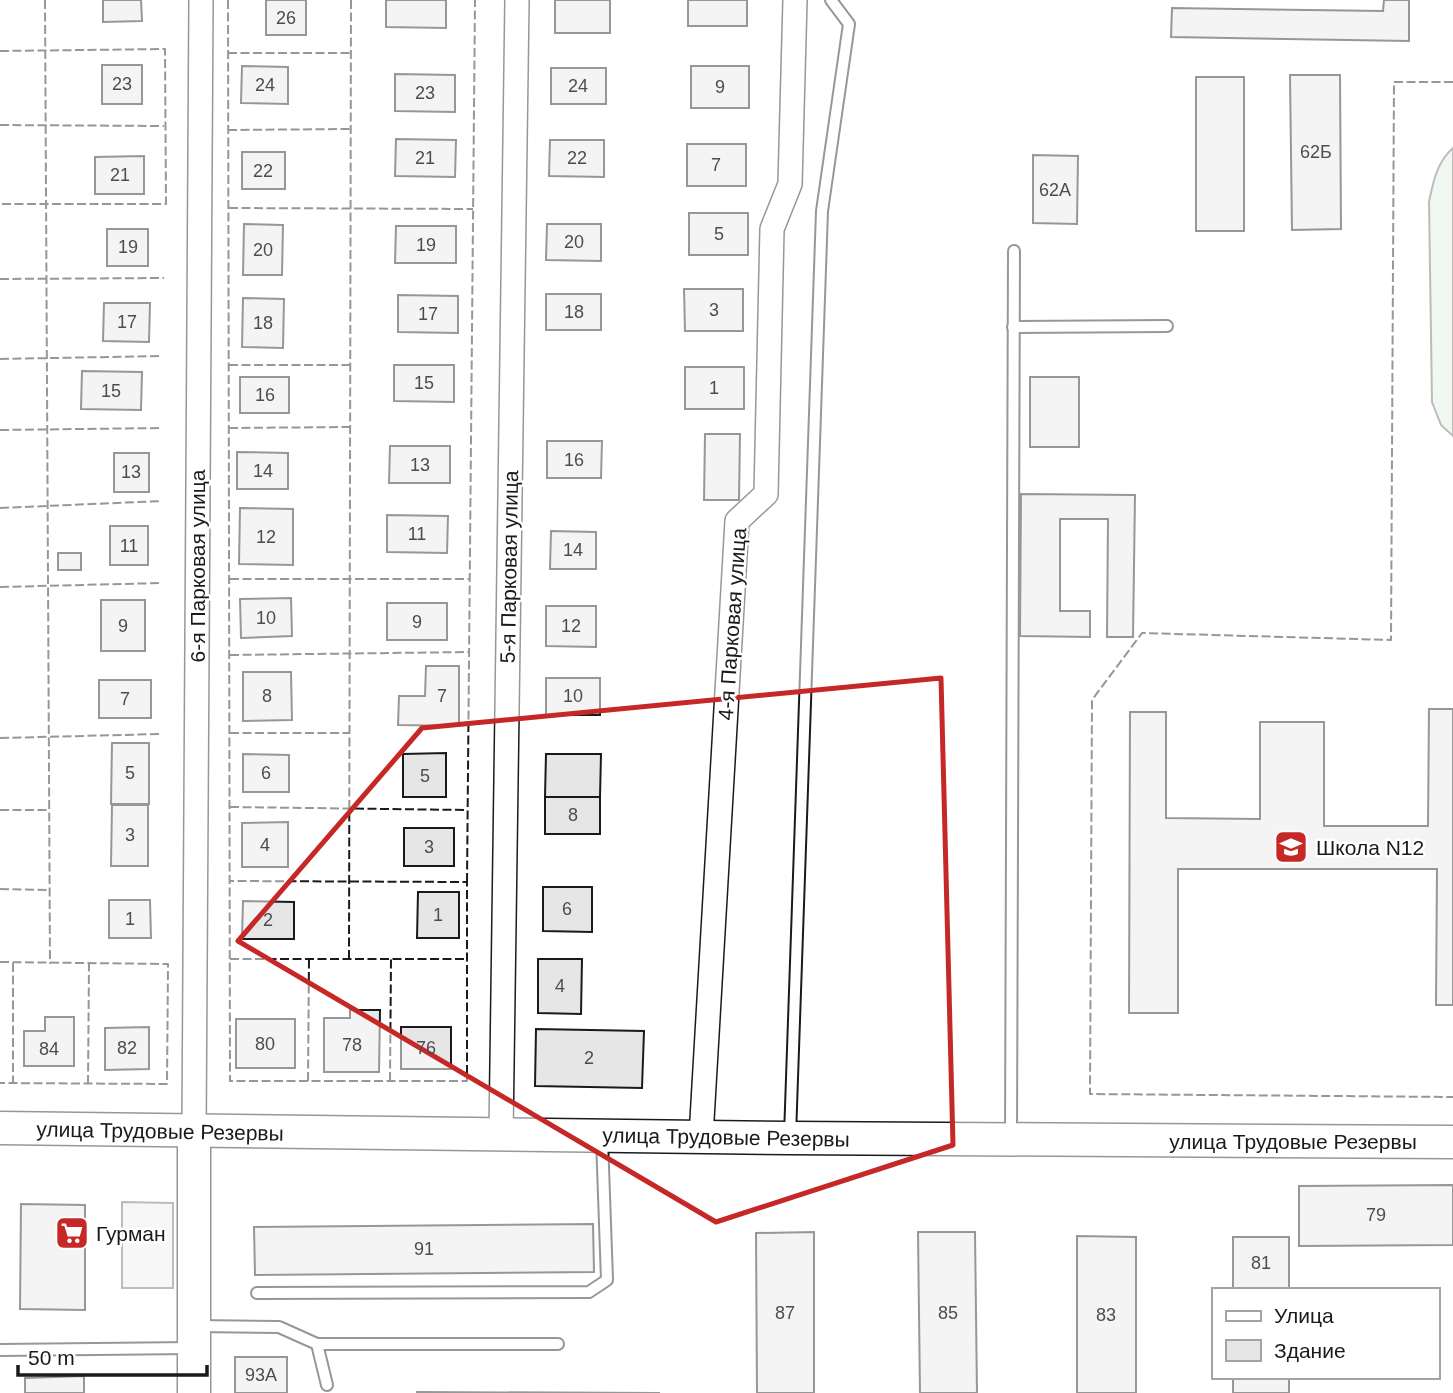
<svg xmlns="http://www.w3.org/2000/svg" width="1453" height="1393" font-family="Arial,sans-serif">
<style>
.green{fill:#e0efe3;stroke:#6a6a6a;stroke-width:2}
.parking{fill:#ededed;stroke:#6a6a6a;stroke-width:2}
.building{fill:#e6e6e6;stroke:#1a1a1a;stroke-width:2}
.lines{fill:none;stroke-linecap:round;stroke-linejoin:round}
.lane-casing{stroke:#1a1a1a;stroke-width:14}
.street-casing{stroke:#1a1a1a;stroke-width:26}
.secondary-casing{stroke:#1a1a1a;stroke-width:35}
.lane{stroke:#fff;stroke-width:10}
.street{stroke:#fff;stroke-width:23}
.secondary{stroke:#fff;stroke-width:32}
.fence{stroke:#1a1a1a;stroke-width:2;stroke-dasharray:9 3.5;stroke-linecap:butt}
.marked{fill:none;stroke:#c62828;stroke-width:5;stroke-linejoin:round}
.labels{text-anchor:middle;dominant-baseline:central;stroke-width:5;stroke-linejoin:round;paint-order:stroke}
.number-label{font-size:18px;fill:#4d4d4d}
.street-label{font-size:21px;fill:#1a1a1a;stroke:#fff}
.poi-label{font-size:21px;fill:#1a1a1a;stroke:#fff;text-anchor:start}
</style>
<rect width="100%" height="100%" fill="#fff"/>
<path class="green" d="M1453 148V436L1441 425 1432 402 1429 202C1433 182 1437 162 1453 148Z"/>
<path class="parking" d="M122 1202 173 1203V1288H122Z"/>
<g class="building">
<path d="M103 0H141L142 21 103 22Z"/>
<rect x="266" y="0" width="40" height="35"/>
<path d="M386 0H446V28L386 27Z"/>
<rect x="555" y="0" width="55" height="33"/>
<rect x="688" y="0" width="59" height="26"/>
<path d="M1384 0H1409V41L1171 37 1172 8 1383 11Z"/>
<rect x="102" y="65" width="40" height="39"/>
<path d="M242 66 288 67V104L241 103Z"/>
<rect x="691" y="66" width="58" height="42"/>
<rect x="551" y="68" width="55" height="36"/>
<path d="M395 74 455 75V112L395 111Z"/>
<path d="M1290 75H1340L1341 229 1292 230Z"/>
<rect x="1196" y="77" width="48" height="154"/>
<path d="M396 139 456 140 455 177 395 176Z"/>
<path d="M550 140H604V177L549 176Z"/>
<rect x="687" y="144" width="59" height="42"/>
<rect x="242" y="152" width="43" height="37"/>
<path d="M1033 155 1078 156 1077 224 1033 223Z"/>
<path d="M144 156V194H95V157Z"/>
<rect x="689" y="213" width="59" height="42"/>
<path d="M244 224 283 225 282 275H243Z"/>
<path d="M547 224H601V261L546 260Z"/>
<path d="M396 226H456V263H395Z"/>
<rect x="107" y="229" width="41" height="37"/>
<path d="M684 289H743V331H685Z"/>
<rect x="546" y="294" width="55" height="36"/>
<path d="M398 295 458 296V333L398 332Z"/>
<path d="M243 298 284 299 283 348 242 347Z"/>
<path d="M104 303H150L149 342 103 341Z"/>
<path d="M394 365H454V402L394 401Z"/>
<rect x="685" y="367" width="59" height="42"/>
<path d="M82 371 142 372 141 410 81 409Z"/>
<rect x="240" y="377" width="49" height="36"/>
<rect x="1030" y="377" width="49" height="70"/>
<path d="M705 434H740L739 500H704Z"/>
<path d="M547 441H602L601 478H547Z"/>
<path d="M390 446H450V483H389Z"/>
<path d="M237 452 288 453V489H237Z"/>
<rect x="114" y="453" width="35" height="39"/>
<path d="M1021 494 1135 495 1133 637H1107L1108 519H1060V611H1090V637L1020 636Z"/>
<path d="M240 508 293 509V565L239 564Z"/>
<path d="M387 515 448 516 447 553 387 552Z"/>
<rect x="110" y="526" width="38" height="39"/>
<path d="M551 531 596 532V569H550Z"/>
<rect x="58" y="553" width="23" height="17"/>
<path d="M291 598 292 636 241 638 240 599Z"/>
<rect x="101" y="600" width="44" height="51"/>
<rect x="387" y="603" width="60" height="37"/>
<path d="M546 606H596V647L546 646Z"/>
<path d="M426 666H459V726L398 725 399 696H425Z"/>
<path d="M243 672H291L292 720 243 721Z"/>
<rect x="546" y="678" width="54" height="37"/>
<rect x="99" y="680" width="52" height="38"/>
<path d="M1429 709H1453V1005H1436L1437 869H1178V1013H1129L1130 712H1166V818L1260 819V722H1324V826H1428Z"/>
<path d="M112 743H149V804H111Z"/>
<path d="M446 753V797H403V754Z"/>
<path d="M243 754 289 755V792H243Z"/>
<path d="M546 754H601L600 797H545Z"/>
<rect x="545" y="797" width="55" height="37"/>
<path d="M112 805H148V866H111Z"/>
<path d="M288 822V867H242V823Z"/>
<rect x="404" y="828" width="50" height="38"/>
<path d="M543 887H592V932L543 931Z"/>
<path d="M418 892H459V938H417Z"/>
<path d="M109 900H150L151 938H109Z"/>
<path d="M243 901 294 902V939H242Z"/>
<path d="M538 959H582L581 1014 538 1013Z"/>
<path d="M350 1010H380L379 1072H324V1018H350Z"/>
<path d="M45 1017H74V1066H24V1031H45Z"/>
<rect x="236" y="1019" width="59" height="49"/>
<path d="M149 1027V1069L105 1070V1028Z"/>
<rect x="401" y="1027" width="50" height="42"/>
<path d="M536 1029 644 1031 642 1088 535 1086Z"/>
<path d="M1453 1185V1245L1299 1246V1186Z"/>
<path d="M21 1204 85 1205V1310L20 1309Z"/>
<path d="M593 1224 594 1272 255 1275 254 1227Z"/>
<path d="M814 1232V1393H757L756 1233Z"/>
<path d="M918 1232H975L977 1393H920Z"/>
<path d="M1077 1236 1136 1237V1393H1077Z"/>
<rect x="1233" y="1237" width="56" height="53"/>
<rect x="235" y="1357" width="52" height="36"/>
<path d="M84 1376V1393H25V1378Z"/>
<rect x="1233" y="1377" width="56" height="16"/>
<path d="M417 1392 660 1393H417Z"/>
</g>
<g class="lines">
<defs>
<g id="lane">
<path d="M1013 327 1167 326"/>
<path d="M790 1136 822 211 849 24 831 0"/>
<path d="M1011 1136 1014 251"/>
<path d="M257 1293 589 1292 607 1280 602 1139"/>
<path d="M197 1326 279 1327 317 1344 327 1385"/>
<path d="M317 1344H558"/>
<path d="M0 1350 191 1348"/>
</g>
<g id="street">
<path d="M194 1131 201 0"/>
<path d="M501 1135 517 0"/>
<path d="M701 1137 737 521 766 494 772 229 790 184 795 0"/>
</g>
<g id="secondary">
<path d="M0 1128 790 1138 1453 1142"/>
<path d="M194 1393V1131"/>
</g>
</defs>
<use href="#lane" class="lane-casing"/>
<use href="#street" class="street-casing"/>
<use href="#secondary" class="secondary-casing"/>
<use href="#lane" class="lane"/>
<use href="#street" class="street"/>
<use href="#secondary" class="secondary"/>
<g class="fence">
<path d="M45 0 50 964"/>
<path d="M228 0 230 1081H467V882L230 881"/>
<path d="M0 51 165 49 166 204H0"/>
<path d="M228 53H351"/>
<path d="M1453 82H1394L1391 640 1142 633 1092 700 1090 1094 1453 1097"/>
<path d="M0 125 164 126"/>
<path d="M228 130 350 129"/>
<path d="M229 208 473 209"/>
<path d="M0 279 164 278"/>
<path d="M0 359 160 356"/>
<path d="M229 365H350"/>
<path d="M229 428 350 427"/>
<path d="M0 430 162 428"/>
<path d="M0 508 162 501"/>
<path d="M230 579H470"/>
<path d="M0 587 162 583"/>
<path d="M230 655 470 652"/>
<path d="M230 733H350"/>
<path d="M0 738 161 734"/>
<path d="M230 807 466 810"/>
<path d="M0 810H49"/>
<path d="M467 882 475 0"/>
<path d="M0 889 50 890"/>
<path d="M230 959H467"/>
<path d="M349 959 351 0"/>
<path d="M0 962 168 964 167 1084 0 1083"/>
<path d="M13 963V1084"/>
<path d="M308 1081 309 959"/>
<path d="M390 1081 391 959"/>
<path d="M88 1084 89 964"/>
</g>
</g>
<path d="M0 0H1453V1393H0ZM941 678 953 1145 716 1222 238 941 422 728Z" fill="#fff" fill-opacity=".55" fill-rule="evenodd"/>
<path class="marked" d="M941 678 953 1145 716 1222 238 941 422 728Z"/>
<defs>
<symbol id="school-square" viewBox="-11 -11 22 22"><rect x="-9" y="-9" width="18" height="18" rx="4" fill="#c62828" stroke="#fff"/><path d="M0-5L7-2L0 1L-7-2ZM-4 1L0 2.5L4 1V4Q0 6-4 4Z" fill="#fff"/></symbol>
<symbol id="supermarket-square" viewBox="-11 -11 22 22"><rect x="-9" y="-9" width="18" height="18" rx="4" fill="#c62828" stroke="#fff"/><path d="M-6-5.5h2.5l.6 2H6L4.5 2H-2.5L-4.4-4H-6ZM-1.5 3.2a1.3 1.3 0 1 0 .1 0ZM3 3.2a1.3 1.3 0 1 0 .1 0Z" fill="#fff"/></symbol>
</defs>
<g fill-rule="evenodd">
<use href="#school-square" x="1272" y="828" width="38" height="38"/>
<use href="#supermarket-square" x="53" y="1214" width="38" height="38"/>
</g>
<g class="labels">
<g class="number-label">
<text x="286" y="18">26</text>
<text x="122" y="84">23</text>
<text x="265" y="85">24</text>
<text x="578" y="86">24</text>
<text x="720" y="87">9</text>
<text x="425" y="93">23</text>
<text x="1316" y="152">62Б</text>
<text x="425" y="158">21</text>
<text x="577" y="158">22</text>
<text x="716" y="165">7</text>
<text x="263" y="171">22</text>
<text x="120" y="175">21</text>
<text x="1055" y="190">62А</text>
<text x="719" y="234">5</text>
<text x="574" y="242">20</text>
<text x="426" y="245">19</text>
<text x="128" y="247">19</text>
<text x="263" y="250">20</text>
<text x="714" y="310">3</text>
<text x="574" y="312">18</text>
<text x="428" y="314">17</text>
<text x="127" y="322">17</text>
<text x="263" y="323">18</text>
<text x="424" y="383">15</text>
<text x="714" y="388">1</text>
<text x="111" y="391">15</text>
<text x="265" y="395">16</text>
<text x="574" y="460">16</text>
<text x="420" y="465">13</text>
<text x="263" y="471">14</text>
<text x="131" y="472">13</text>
<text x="417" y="534">11</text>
<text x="266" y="537">12</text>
<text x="129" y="546">11</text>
<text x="573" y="550">14</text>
<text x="266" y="618">10</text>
<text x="417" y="622">9</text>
<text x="123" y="626">9</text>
<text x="571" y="626">12</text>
<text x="267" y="696">8</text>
<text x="442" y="696">7</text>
<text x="573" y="696">10</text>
<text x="125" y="699">7</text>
<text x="130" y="773">5</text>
<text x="266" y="773">6</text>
<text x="425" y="776">5</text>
<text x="573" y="815">8</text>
<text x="130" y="835">3</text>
<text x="265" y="845">4</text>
<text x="429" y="847">3</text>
<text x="567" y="909">6</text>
<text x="438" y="915">1</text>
<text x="130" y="919">1</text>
<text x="268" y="920">2</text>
<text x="560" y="986">4</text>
<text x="265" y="1044">80</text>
<text x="352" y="1045">78</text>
<text x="127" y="1048">82</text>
<text x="426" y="1048">76</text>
<text x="49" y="1049">84</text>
<text x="589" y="1058">2</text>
<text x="1376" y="1215">79</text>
<text x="424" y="1249">91</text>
<text x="1261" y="1263">81</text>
<text x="785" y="1313">87</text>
<text x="948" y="1313">85</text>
<text x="1106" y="1315">83</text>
<text x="261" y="1375">93А</text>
</g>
<g class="street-label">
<text transform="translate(197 566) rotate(-90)">6-я Парковая улица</text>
<text transform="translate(509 567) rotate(-89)">5-я Парковая улица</text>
<text transform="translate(732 624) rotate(-86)">4-я Парковая улица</text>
<text transform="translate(160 1131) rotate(1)">улица Трудовые Резервы</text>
<text transform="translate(726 1137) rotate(1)">улица Трудовые Резервы</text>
<text x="1293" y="1141">улица Трудовые Резервы</text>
</g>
<g class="poi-label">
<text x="1316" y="847">Школа N12</text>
<text x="96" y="1233">Гурман</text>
</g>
</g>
<rect x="1212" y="1288" width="228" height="91" fill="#ffffff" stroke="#a3a3a3" stroke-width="2"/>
<rect x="1226" y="1311" width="35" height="10" fill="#ffffff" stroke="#a3a3a3" stroke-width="2"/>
<text x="1274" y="1323" font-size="21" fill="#1a1a1a">Улица</text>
<rect x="1226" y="1340" width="35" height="21" fill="#e6e6e6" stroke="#a3a3a3" stroke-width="2"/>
<text x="1274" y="1358" font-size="21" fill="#1a1a1a">Здание</text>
<path d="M18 1365v10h189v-10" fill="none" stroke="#1a1a1a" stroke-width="3.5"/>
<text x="28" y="1365" font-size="21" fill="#1a1a1a" stroke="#ffffff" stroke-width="5" paint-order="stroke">50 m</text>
</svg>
